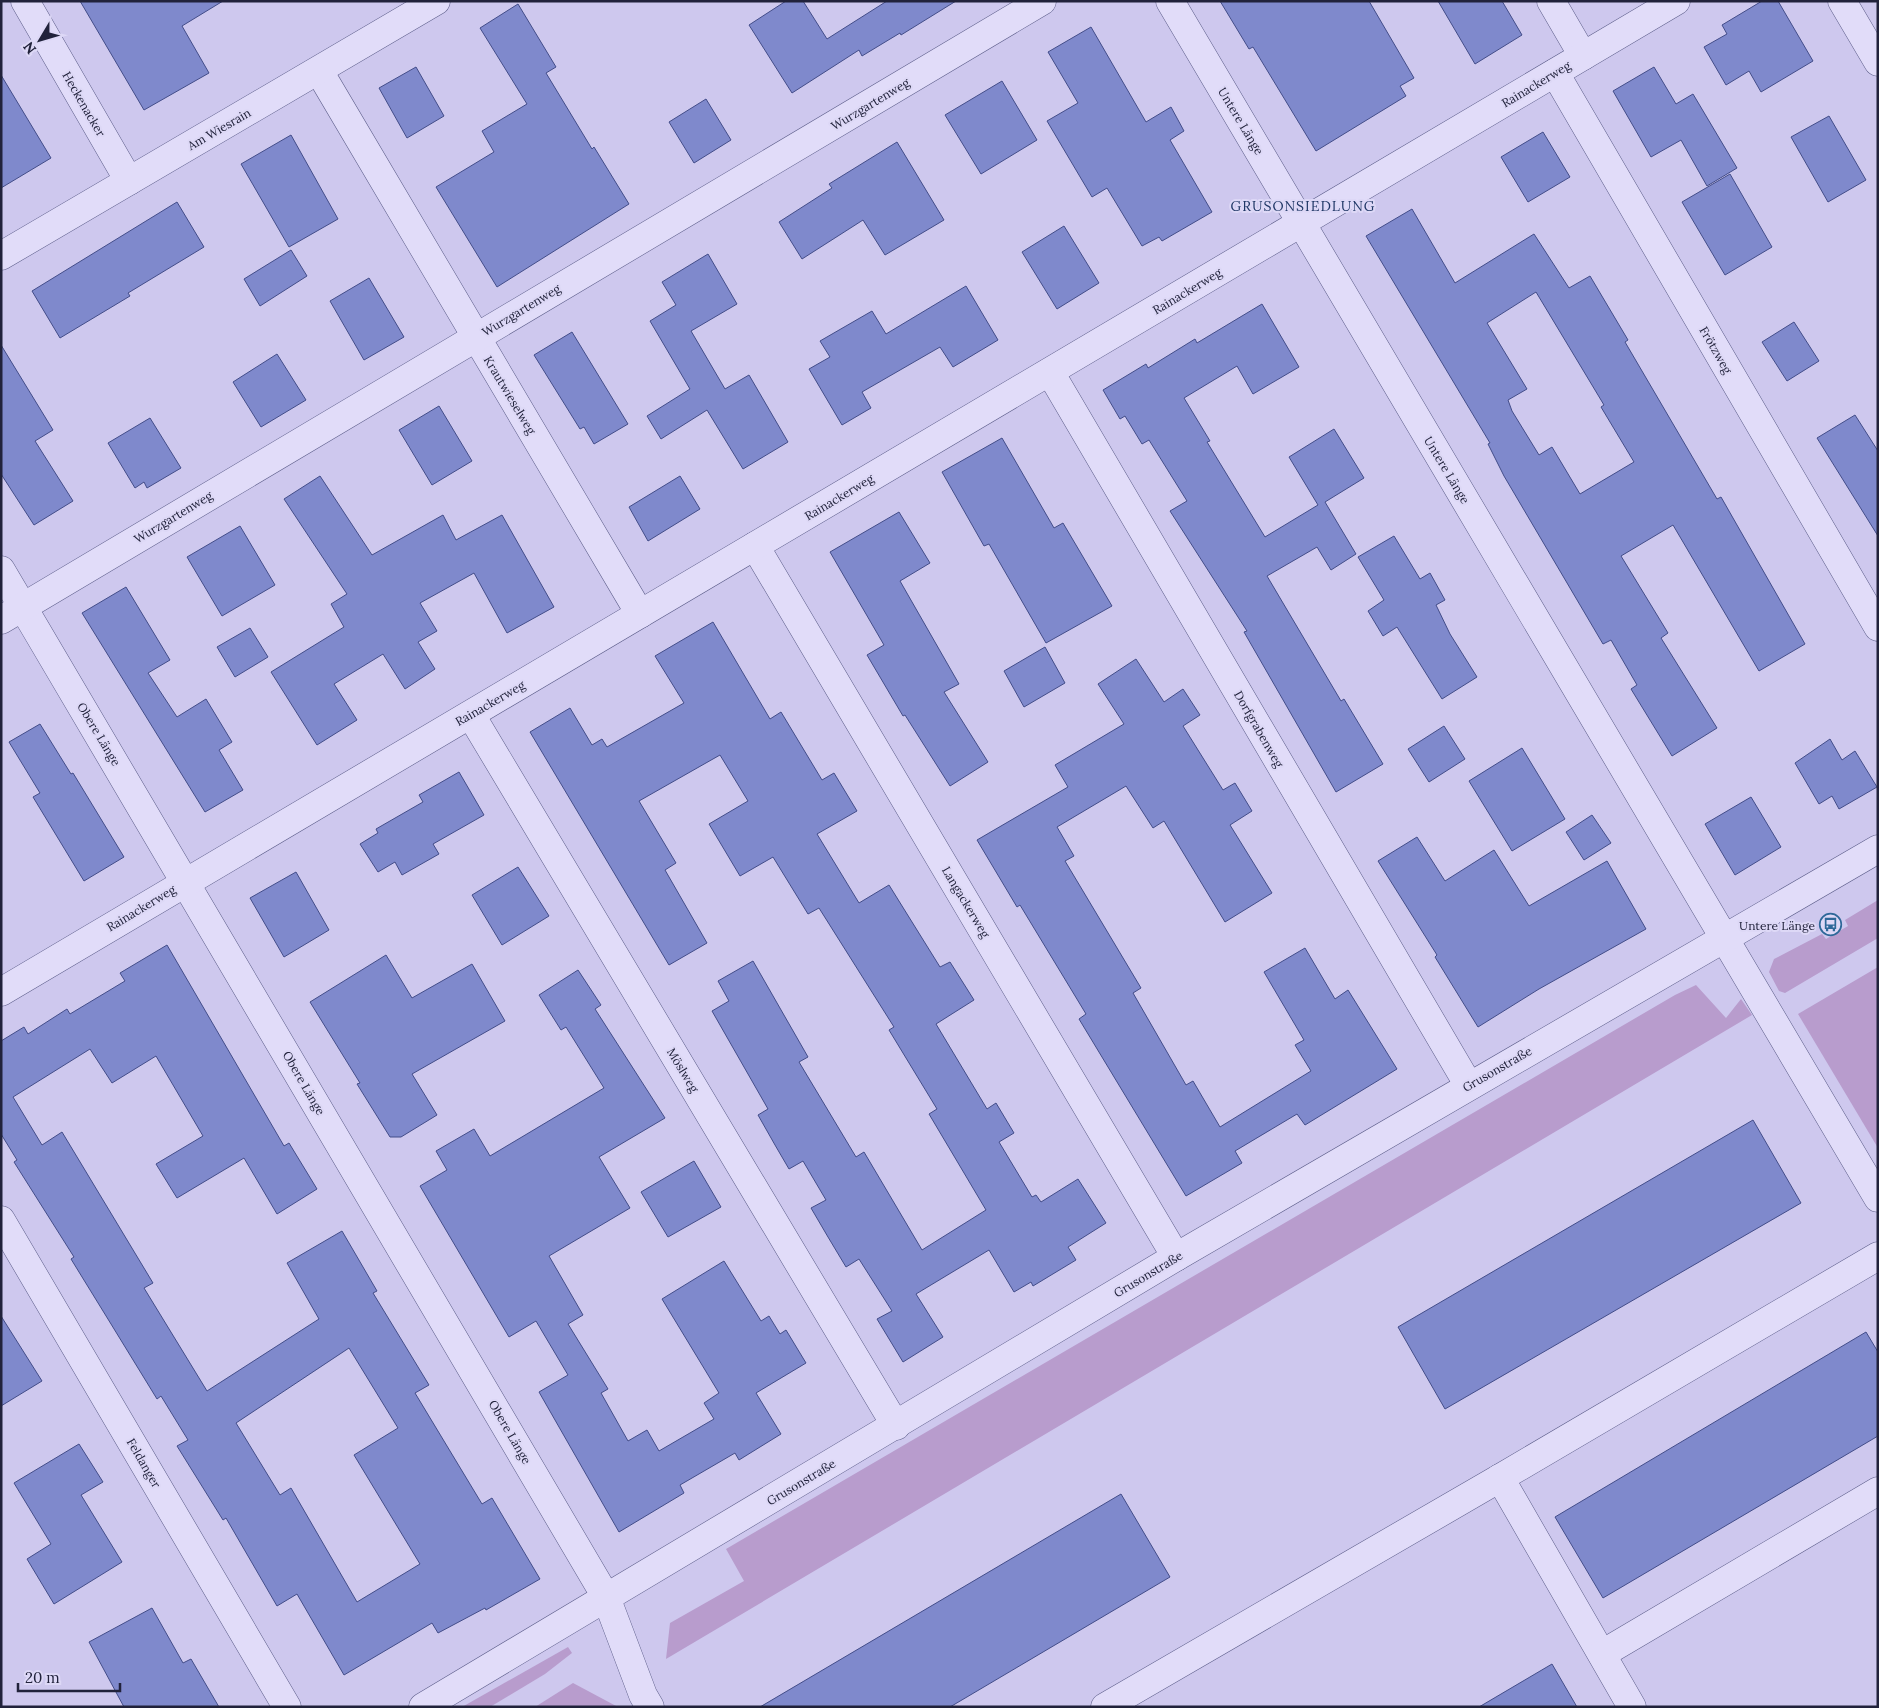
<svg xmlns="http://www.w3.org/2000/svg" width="1879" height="1708" font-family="Lora,serif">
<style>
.green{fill:#b89ccd}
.building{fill:#7f89cc;stroke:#434d89;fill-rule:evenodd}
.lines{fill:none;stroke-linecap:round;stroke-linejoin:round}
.minor-casing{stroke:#5d5e8a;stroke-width:29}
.minor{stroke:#e1dcf9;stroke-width:28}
.labels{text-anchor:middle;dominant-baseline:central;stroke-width:4;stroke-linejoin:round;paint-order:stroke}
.street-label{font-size:12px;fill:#21223b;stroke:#ddd8f6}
.poi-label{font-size:12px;fill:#21223b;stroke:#ddd8f6;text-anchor:end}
.neighbourhood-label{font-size:14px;letter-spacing:1px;fill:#213867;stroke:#ddd8f6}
</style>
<rect width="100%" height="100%" fill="#cec8ee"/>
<g class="green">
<path d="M1878 900V938L1785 993 1779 991 1769 972 1774 959 1822 934 1826 939 1848 926 1845 920Z"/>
<path d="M1878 967V1148L1798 1014Z"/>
<path d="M1696 985 1726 1018 1741 999 1752 1015 666 1659 670 1623 744 1581 726 1549 1675 995Z"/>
<path d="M568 1647 572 1653 545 1674 490 1707H462Z"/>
<path d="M573 1683 618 1707H535Z"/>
</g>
<g class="building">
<path d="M80 1H223L182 26 209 73 144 110Z"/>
<path d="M786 1H803L827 39 887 1H956L901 35 900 33 862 56 859 50 792 93 749 25Z"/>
<path d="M1220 1H1369L1414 78 1400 86 1406 96 1316 151 1253 47 1249 49Z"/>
<path d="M1438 1H1502L1522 35 1475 64Z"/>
<path d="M1762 1H1778L1813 61 1761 92 1749 71 1726 85 1704 47 1727 34 1722 25Z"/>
<path d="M518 4 556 67 546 73 592 149 594 147 629 204 497 287 436 187 494 152 482 131 527 104 480 28Z"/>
<path d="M1091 27 1146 122 1171 107 1184 131 1170 140 1212 212 1162 241 1159 237 1142 246 1107 188 1092 197 1047 121 1078 103 1048 52Z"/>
<path d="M416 67 444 116 407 138 379 88Z"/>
<path d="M1654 67 1676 104 1693 94 1737 168 1707 186 1681 140 1651 157 1613 91Z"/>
<path d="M1 75 51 158 1 188Z"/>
<path d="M1002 81 1037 140 981 174 945 115Z"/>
<path d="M706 99 731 140 694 163 669 122Z"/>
<path d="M1829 116 1866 180 1828 202 1791 137Z"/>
<path d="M1543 132 1570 177 1528 202 1501 157Z"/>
<path d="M291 135 338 219 289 247 241 164Z"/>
<path d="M897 142 944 220 885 255 863 220 802 259 779 222 832 188 829 184Z"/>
<path d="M1730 174 1772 247 1725 275 1682 202Z"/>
<path d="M177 202 204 247 128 293 130 296 60 338 32 291Z"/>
<path d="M1412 209 1455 283 1534 234 1569 288 1590 276 1628 340 1625 342 1717 499 1721 497 1805 644 1759 671 1673 525 1621 556 1668 633 1661 638 1717 728 1672 756 1631 689 1637 685 1611 640 1603 644 1504 476 1488 444 1490 443 1366 236ZM1536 292 1604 405 1601 407 1634 462 1580 494 1552 447 1539 455 1512 411 1508 400 1527 389 1487 323Z"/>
<path d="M1064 226 1099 283 1057 309 1022 252Z"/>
<path d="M291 250 307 276 260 306 244 279Z"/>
<path d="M708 254 737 304 691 331 725 389 749 375 788 442 743 469 707 410 661 439 647 416 690 389 650 321 676 305 662 282Z"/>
<path d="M369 278 404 337 364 360 330 301Z"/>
<path d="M966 286 998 340 953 367 940 347 862 392 871 408 842 425 809 369 830 357 820 341 872 311 886 334Z"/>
<path d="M1262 304 1299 367 1253 394 1237 366 1184 398 1210 441 1207 442 1265 537 1318 505 1289 457 1334 429 1364 478 1325 502 1356 554 1331 570 1317 547 1267 576 1341 701 1344 699 1383 764 1336 792 1244 632 1247 631 1170 511 1187 501 1149 440 1142 444 1125 416 1120 419 1103 390 1146 364 1148 368 1195 339 1197 343Z"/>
<path d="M1794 322 1819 361 1787 381 1762 342Z"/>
<path d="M572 332 628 424 594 444 584 427 580 429 534 355Z"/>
<path d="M1 345 53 430 35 441 73 501 34 525 1 474Z"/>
<path d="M277 354 306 400 261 427 233 382Z"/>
<path d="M439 406 472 461 432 485 399 430Z"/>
<path d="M1855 415 1878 451V536L1817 438Z"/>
<path d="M150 418 181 468 147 488 144 482 135 488 108 443Z"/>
<path d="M1002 438 1054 528 1063 523 1112 606 1046 643 989 544 984 546 942 472Z"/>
<path d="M320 476 372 555 443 515 456 540 502 515 554 607 507 633 474 573 420 603 437 631 418 642 435 669 405 689 383 654 334 684 357 720 317 745 271 672 344 627 331 604 347 594 284 499Z"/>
<path d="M680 476 700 509 648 541 629 507Z"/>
<path d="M899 512 930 563 900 581 959 684 944 692 988 762 950 786 905 715 903 716 867 655 884 645 830 552Z"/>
<path d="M240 526 275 585 222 616 187 557Z"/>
<path d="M1394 536 1420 579 1430 573 1445 600 1436 605 1450 634 1477 677 1442 699 1397 627 1383 636 1368 611 1384 600 1358 557Z"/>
<path d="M126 587 170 660 148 673 177 717 206 699 232 742 219 750 243 790 205 812 82 613Z"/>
<path d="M713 622 770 719 781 712 822 780 834 773 857 811 817 834 859 903 889 885 940 967 950 962 974 1000 936 1024 987 1109 996 1103 1014 1133 999 1142 1032 1197 1036 1195 1041 1202 1078 1179 1106 1223 1068 1247 1076 1260 1033 1286 1031 1282 1014 1292 989 1250 916 1294 943 1337 903 1362 877 1319 892 1311 859 1259 846 1267 828 1237 811 1208 826 1200 803 1161 789 1169 775 1145 758 1115 768 1109 712 1011 729 1001 718 981 753 961 808 1057 799 1062 856 1157 864 1152 922 1250 986 1210 929 1114 937 1109 889 1030 894 1027 819 908 808 914 773 857 740 876 709 824 748 801 720 755 639 801 676 863 665 870 707 943 669 965 530 732 570 708 592 745 602 739 607 747 684 703 655 656Z"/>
<path d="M250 628 268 657 235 677 217 647Z"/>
<path d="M1045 647 1065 683 1024 707 1004 671Z"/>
<path d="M1136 659 1164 702 1183 689 1200 715 1183 726 1223 790 1235 783 1252 811 1230 825 1272 893 1225 922 1164 821 1153 828 1126 786 1057 827 1074 856 1065 861 1141 988 1133 993 1186 1085 1193 1081 1220 1127 1311 1071 1295 1045 1304 1040 1264 972 1305 948 1335 999 1348 990 1397 1069 1305 1125 1297 1114 1235 1151 1242 1163 1186 1196 1079 1019 1086 1014 1020 905 1017 907 977 840 1068 787 1055 765 1124 724 1098 684Z"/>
<path d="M40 724 71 774 73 773 124 857 84 881 33 797 40 793 9 742Z"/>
<path d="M1444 726 1465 759 1429 782 1408 749Z"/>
<path d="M1830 739 1842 760 1855 751 1877 787 1839 809 1832 796 1819 804 1795 763Z"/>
<path d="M1522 748 1565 819 1512 851 1469 781Z"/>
<path d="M459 772 484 815 433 844 439 854 402 875 395 862 378 872 360 844 378 833 376 829 423 802 419 795Z"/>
<path d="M1751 797 1781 847 1735 875 1705 824Z"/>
<path d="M1592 815 1611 843 1584 860 1566 832Z"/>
<path d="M1417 837 1445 881 1494 850 1529 906 1607 861 1646 929 1539 989 1478 1027 1435 957 1437 955 1378 861Z"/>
<path d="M518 867 549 916 502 945 472 895Z"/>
<path d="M296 872 329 930 284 957 250 898Z"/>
<path d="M167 945 284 1146 289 1143 317 1189 277 1214 244 1158 177 1198 156 1164 203 1136 156 1056 112 1083 90 1049 13 1097 42 1145 62 1132 153 1283 144 1288 207 1391 319 1319 287 1263 342 1231 377 1291 373 1293 429 1385 415 1393 482 1504 492 1498 540 1579 486 1610 485 1608 438 1633 432 1623 344 1675 297 1594 277 1606 226 1518 223 1520 177 1446 188 1440 161 1396 157 1399 111 1324 71 1259 74 1257 14 1162 17 1160 1 1134V1041L24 1027 28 1034 67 1009 70 1014 125 981 120 973ZM349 1348 398 1428 354 1455 420 1564 357 1602 291 1488 280 1495 236 1423Z"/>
<path d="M386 955 412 998 472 964 505 1021 412 1074 437 1115 401 1137H390L357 1084 360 1083 310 1002Z"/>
<path d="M578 970 601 1005 595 1009 665 1118 599 1157 630 1208 549 1256 583 1315 568 1324 608 1389 601 1393 628 1441 647 1430 659 1451 714 1419 704 1403 719 1393 662 1299 724 1261 761 1321 769 1316 780 1334 786 1330 806 1363 756 1393 781 1434 739 1460 735 1453 680 1485 684 1493 619 1532 539 1392 568 1375 536 1321 509 1337 420 1186 447 1170 436 1151 474 1129 490 1156 604 1088 566 1027 561 1030 539 995Z"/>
<path d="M1753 1120 1801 1203 1445 1409 1398 1327Z"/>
<path d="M694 1161 721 1207 668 1237 641 1192Z"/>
<path d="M1 1316 42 1381 1 1406Z"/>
<path d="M1866 1332 1878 1352V1436L1603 1598 1555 1517Z"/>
<path d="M79 1444 103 1482 81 1495 122 1562 54 1604 27 1559 51 1544 14 1483Z"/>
<path d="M1121 1494 1170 1577 950 1707H760Z"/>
<path d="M152 1608 183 1663 191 1659 219 1707H124L89 1642Z"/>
<path d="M1552 1664 1577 1707H1479Z"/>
</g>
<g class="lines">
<defs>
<g id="minor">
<path d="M25 1 129 181"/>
<path d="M1170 1 1878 1198"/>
<path d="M1551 1 1583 56"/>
<path d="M1842 1 1878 62"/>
<path d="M319 71 640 614"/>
<path d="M1555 73 1878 627"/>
<path d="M1 256 436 1"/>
<path d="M1050 372 1469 1086"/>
<path d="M755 546 1176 1257"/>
<path d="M1 570 606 1597 643 1695 650 1707"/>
<path d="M1 620 1042 1"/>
<path d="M471 715 896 1426"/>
<path d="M1 992 1676 1"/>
<path d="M1 1220 287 1707"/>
<path d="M1500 1478 1632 1707"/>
<path d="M1602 1654 1878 1491"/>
<path d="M423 1707 1176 1257 1878 849"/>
<path d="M1105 1707 1500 1478 1878 1256"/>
</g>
</defs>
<use href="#minor" class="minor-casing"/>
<use href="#minor" class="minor"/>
</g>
<defs>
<symbol id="bus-ring" viewBox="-11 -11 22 22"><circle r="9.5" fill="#ddd8f6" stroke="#2e6899" stroke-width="1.5"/><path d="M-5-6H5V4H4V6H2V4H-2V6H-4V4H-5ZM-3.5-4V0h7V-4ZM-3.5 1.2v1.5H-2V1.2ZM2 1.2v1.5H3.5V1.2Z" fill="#2e6899"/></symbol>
</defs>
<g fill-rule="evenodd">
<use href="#bus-ring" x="1818" y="912" width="25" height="25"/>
</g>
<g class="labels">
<g class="street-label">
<text transform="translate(1536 84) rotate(-31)">Rainackerweg</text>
<text transform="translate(84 104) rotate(60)">Heckenacker</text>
<text transform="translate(870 104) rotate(-31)">Wurzgartenweg</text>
<text transform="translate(1241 121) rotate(59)">Untere Länge</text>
<text transform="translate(219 129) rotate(-30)">Am Wiesrain</text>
<text transform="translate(1187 291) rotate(-31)">Rainackerweg</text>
<text transform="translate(521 310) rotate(-31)">Wurzgartenweg</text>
<text transform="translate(1716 350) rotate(60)">Frötzweg</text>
<text transform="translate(510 395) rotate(59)">Krautwieselweg</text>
<text transform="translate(1447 470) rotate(59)">Untere Länge</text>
<text transform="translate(839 497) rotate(-31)">Rainackerweg</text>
<text transform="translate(173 517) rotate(-31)">Wurzgartenweg</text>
<text transform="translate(490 703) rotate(-30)">Rainackerweg</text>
<text transform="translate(1259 729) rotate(60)">Dorfgrabenweg</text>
<text transform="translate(99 734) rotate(59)">Obere Länge</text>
<text transform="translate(966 902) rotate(59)">Langackerweg</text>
<text transform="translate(141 908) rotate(-31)">Rainackerweg</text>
<text transform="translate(1497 1069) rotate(-30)">Grusonstraße</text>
<text transform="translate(683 1070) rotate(59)">Möslweg</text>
<text transform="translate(304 1083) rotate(60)">Obere Länge</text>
<text transform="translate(1148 1274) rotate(-31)">Grusonstraße</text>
<text transform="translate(510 1432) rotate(60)">Obere Länge</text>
<text transform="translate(144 1463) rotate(60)">Feldanger</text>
<text transform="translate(801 1482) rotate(-31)">Grusonstraße</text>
</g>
<g class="poi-label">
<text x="1815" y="925">Untere Länge</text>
</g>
<g class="neighbourhood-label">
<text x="1303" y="206">GRUSONSIEDLUNG</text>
</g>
</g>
<rect width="1879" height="1708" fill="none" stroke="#21223b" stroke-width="5"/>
<g transform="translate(40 40) rotate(232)" stroke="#ddd8f6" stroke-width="4" paint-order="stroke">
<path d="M0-4L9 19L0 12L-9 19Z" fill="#21223b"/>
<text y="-8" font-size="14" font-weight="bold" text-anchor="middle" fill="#21223b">N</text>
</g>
<path d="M18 1683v8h102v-8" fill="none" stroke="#21223b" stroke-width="2.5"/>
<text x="25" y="1683" font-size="15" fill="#21223b" stroke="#ddd8f6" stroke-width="4" paint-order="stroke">20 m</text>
</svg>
